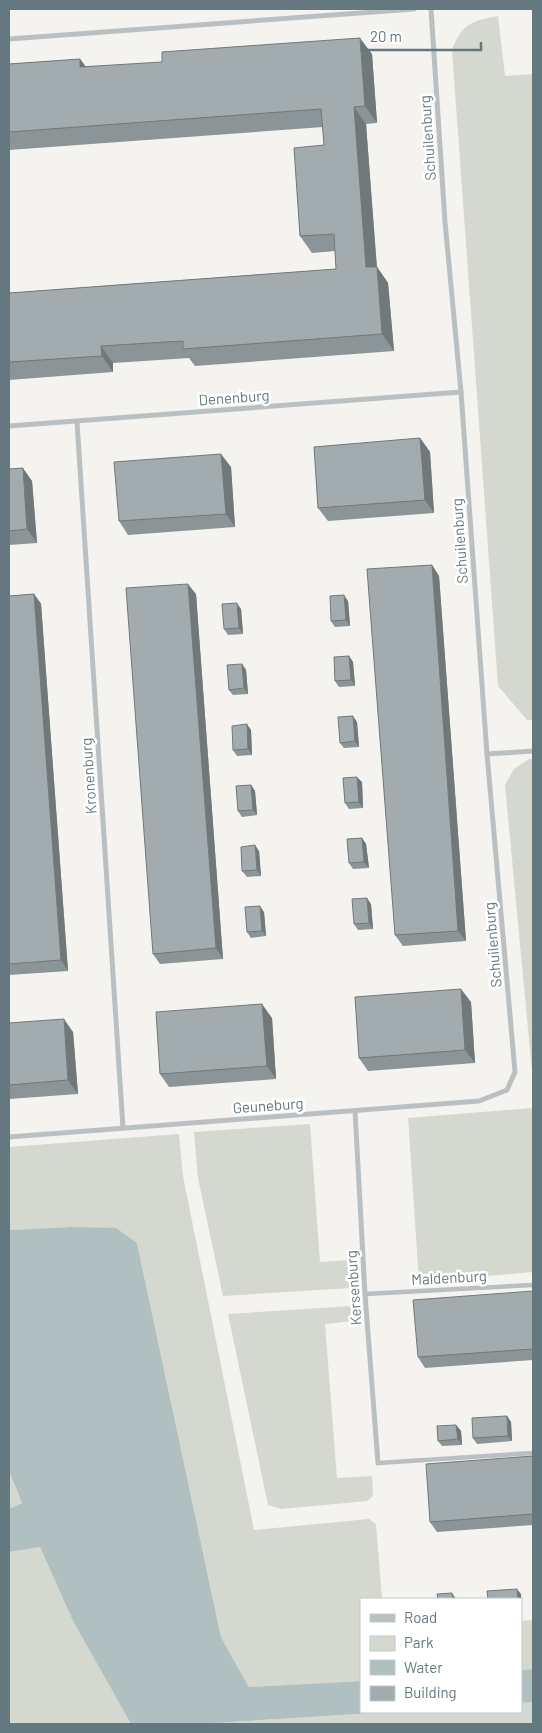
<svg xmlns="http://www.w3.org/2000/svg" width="542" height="1733" font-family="Barlow,sans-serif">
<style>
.green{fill:#d4d8cf}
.water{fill:#b0c0c1}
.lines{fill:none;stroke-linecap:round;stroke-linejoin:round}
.pedestrian{stroke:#bac0c2;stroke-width:4.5}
.minor{stroke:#bac0c2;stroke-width:5}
.wall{fill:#8b9496}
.shaded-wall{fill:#71787a}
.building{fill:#a2acaf;stroke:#71787a}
.labels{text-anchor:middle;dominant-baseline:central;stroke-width:5;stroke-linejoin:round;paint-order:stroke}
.street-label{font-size:15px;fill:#64797f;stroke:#fff}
</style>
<rect width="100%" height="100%" fill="#f4f3f0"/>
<g class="green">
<path d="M498 16 505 76 533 74V720H527L498 686 452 50C461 24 472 21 498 16Z"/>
<path d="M529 759H533V1082L505 785 514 769Z"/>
<path d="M533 1108V1272L419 1282 408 1118Z"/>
<path d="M310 1124 320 1262 349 1260 351 1288 223 1296 198 1178 194 1132Z"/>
<path d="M179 1134 183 1176 254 1530 369 1519 376 1524 382 1599H361V1681L249 1687 221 1637 137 1243 71 1227 9 1230V1147Z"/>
<path d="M352 1306 353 1321 325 1324 337 1478 372 1476 373 1496 367 1501 281 1509 268 1505 228 1314Z"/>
<path d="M9 1471 22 1503 9 1509Z"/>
<path d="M40 1547 73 1621 131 1724H9V1552Z"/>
<path d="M533 1620V1669L521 1670V1621Z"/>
<path d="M533 1702V1724H198L390 1712H521V1703Z"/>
</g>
<g class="water">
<path d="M71 1227 116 1228 137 1243 221 1637 249 1687 361 1681V1712H390L198 1724H131L73 1621 40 1547 9 1552V1509L22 1503 9 1471V1230Z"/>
<path d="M533 1669V1702L521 1703V1670Z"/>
</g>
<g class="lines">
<g class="pedestrian">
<path d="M365 1294 533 1285"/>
<path d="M378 1463 533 1453"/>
</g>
<g class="minor">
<path d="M9 39 414 9"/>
<path d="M77 422 123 1128"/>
<path d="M9 426 461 392"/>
<path d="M487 754 533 751"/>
<path d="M355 1111 365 1294 378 1463"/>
<path d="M9 1137 479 1101 507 1090 515 1072 487 754 461 392 445 222 431 9"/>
</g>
</g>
<g class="wall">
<path d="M372 54 377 123 366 124 377 267 388 283 394 351 195 366 189 358 113 363V372L9 380V293L336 269 335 251 312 253 300 236 324 145 323 127 9 150V64L80 59 86 67Z"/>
<path d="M420 438 430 452 434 513 328 521 318 508Z"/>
<path d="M231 467 235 527 128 535 119 521Z"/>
<path d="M9 469 32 481 37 543 9 545Z"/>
<path d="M432 565 439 576 466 941 403 946 395 935Z"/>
<path d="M34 594 41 604 68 971 9 975V596Z"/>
<path d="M196 594 223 959 160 964 153 954Z"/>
<path d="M348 601 350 626 335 627 331 621Z"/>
<path d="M241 609 243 634 228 635 224 629Z"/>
<path d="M349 656 353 662 355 686 339 687 335 681Z"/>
<path d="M242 664 246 670 248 694 233 695 229 690Z"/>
<path d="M357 722 359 747 344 748 340 743Z"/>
<path d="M251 730 252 755 237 756 233 750Z"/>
<path d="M362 782 363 808 349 809 345 803Z"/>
<path d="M251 785 255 791 257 815 242 817 238 811Z"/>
<path d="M362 838 366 844 369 868 353 869 349 863Z"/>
<path d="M259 851 261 876 247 877 242 871Z"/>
<path d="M371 904 373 929 358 930 354 924Z"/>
<path d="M264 912 266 936 251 938 247 932Z"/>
<path d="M471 1002 475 1063 368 1071 359 1058Z"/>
<path d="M272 1018 276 1079 169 1087 160 1074Z"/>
<path d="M9 1023 73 1032 78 1094 9 1099Z"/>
<path d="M533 1291V1360L425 1368 418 1357Z"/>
<path d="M507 1416 511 1422 512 1441 477 1444 473 1438Z"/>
<path d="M456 1425 461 1431 462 1445 442 1446 438 1441Z"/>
<path d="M533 1456V1525L437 1532 430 1522Z"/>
</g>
<g class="shaded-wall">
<path d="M360 38 372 54 377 123 365 106Z"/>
<path d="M80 59 92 75 80 67Z"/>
<path d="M354 107 366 124 378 284 366 267Z"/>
<path d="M377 267 388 283 394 351 382 334Z"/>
<path d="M101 346 113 363V372L102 356Z"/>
<path d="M420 438 430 452 434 513 425 500Z"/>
<path d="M221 454 231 467 235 527 226 514Z"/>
<path d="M23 468 32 481 37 543 27 529Z"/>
<path d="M432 565 439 576 466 941 458 931Z"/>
<path d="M188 584 196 594 223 959 216 948Z"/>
<path d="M34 594 41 604 68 971 61 960Z"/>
<path d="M344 595 348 601 350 626 346 620Z"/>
<path d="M237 603 241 609 243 634 239 628Z"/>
<path d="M349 656 353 662 355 686 351 680Z"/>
<path d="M242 664 246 670 248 694 244 688Z"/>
<path d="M353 716 357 722 359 747 355 741Z"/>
<path d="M247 724 251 730 252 755 248 749Z"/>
<path d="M357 777 362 782 363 808 359 802Z"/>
<path d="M251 785 255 791 257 815 253 810Z"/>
<path d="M362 838 366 844 369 868 364 862Z"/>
<path d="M255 845 259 851 261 876 257 870Z"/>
<path d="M367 898 371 904 373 929 369 923Z"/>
<path d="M260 906 264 912 266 936 262 931Z"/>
<path d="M461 989 471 1002 475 1063 465 1050Z"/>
<path d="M262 1004 272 1018 276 1079 267 1066Z"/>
<path d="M64 1019 73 1032 78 1094 68 1080Z"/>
<path d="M507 1416 511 1422 512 1441 508 1436Z"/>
<path d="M456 1425 461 1431 462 1445 458 1439Z"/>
<path d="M517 1589 521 1594 522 1609 521 1607V1599H518Z"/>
<path d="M452 1593 456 1599H453Z"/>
</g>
<g class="building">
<path d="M360 38 365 106 354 107 366 267H377L382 334 183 349V341L101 346 102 356 9 362V293L336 269 334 234 300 236 294 148 324 145 321 109 9 132V64L80 59V67L162 62V52Z"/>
<path d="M420 438 425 500 318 508 314 447Z"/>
<path d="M221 454 226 514 119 521 114 462Z"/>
<path d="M23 468 27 529 9 531V469Z"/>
<path d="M432 565 458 931 395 935 367 569Z"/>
<path d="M188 584 216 948 153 954 126 588Z"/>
<path d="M34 594 61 960 9 964V596Z"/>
<path d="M344 595 346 620 331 621 330 596Z"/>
<path d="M237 603 239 628 224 629 222 604Z"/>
<path d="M349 656 351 680 335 681 334 657Z"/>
<path d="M242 664 244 688 229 690 227 665Z"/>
<path d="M353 716 355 741 340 743 338 717Z"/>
<path d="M247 724 248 749 233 750 232 726Z"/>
<path d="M357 777 359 802 345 803 343 778Z"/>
<path d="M251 785 253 810 238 811 236 786Z"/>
<path d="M362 838 364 862 349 863 347 839Z"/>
<path d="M255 845 257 870 242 871 241 847Z"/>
<path d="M367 898 369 923 354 924 352 899Z"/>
<path d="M260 906 262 931 247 932 245 907Z"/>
<path d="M461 989 465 1050 359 1058 355 997Z"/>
<path d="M262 1004 267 1066 160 1074 156 1012Z"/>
<path d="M64 1019 68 1080 9 1085V1023Z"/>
<path d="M533 1291V1349L418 1357 413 1300Z"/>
<path d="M507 1416 508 1436 473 1438 472 1418Z"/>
<path d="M456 1425 458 1439 438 1441 437 1426Z"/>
<path d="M533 1456V1514L430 1522 426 1464Z"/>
<path d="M517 1589 518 1599H488L487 1591Z"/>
<path d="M452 1593 453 1599H438L437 1594Z"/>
</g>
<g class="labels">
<g class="street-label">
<text transform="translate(427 138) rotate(-94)">Schuilenburg</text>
<text transform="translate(234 397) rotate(-4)">Denenburg</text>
<text transform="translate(459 541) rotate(-94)">Schuilenburg</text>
<text transform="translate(88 776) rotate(-94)">Kronenburg</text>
<text transform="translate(492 945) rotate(-95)">Schuilenburg</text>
<text transform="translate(268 1105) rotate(-4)">Geuneburg</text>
<text transform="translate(449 1277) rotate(-3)">Maldenburg</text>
<text transform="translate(353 1288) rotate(-94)">Kersenburg</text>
</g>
</g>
<rect width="542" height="1733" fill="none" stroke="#64797f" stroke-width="20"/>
<rect x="360" y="1598" width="162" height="115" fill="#ffffff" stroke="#c1c9cc"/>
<rect x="370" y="1614" width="25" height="8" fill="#bac0c2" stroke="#c1c9cc"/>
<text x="404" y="1623" font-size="15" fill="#64797f">Road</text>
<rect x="370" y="1636" width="25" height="15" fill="#d4d8cf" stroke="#c1c9cc"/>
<text x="404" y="1648" font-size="15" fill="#64797f">Park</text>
<rect x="370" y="1660" width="25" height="15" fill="#b0c0c1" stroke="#c1c9cc"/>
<text x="404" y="1673" font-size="15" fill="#64797f">Water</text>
<rect x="370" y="1686" width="25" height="15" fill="#a2acaf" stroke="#c1c9cc"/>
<text x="404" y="1698" font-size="15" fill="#64797f">Building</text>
<path d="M362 42v8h119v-8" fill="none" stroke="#64797f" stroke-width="2.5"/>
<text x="370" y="42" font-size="15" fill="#64797f" stroke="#ffffff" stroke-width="4" paint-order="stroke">20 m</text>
</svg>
